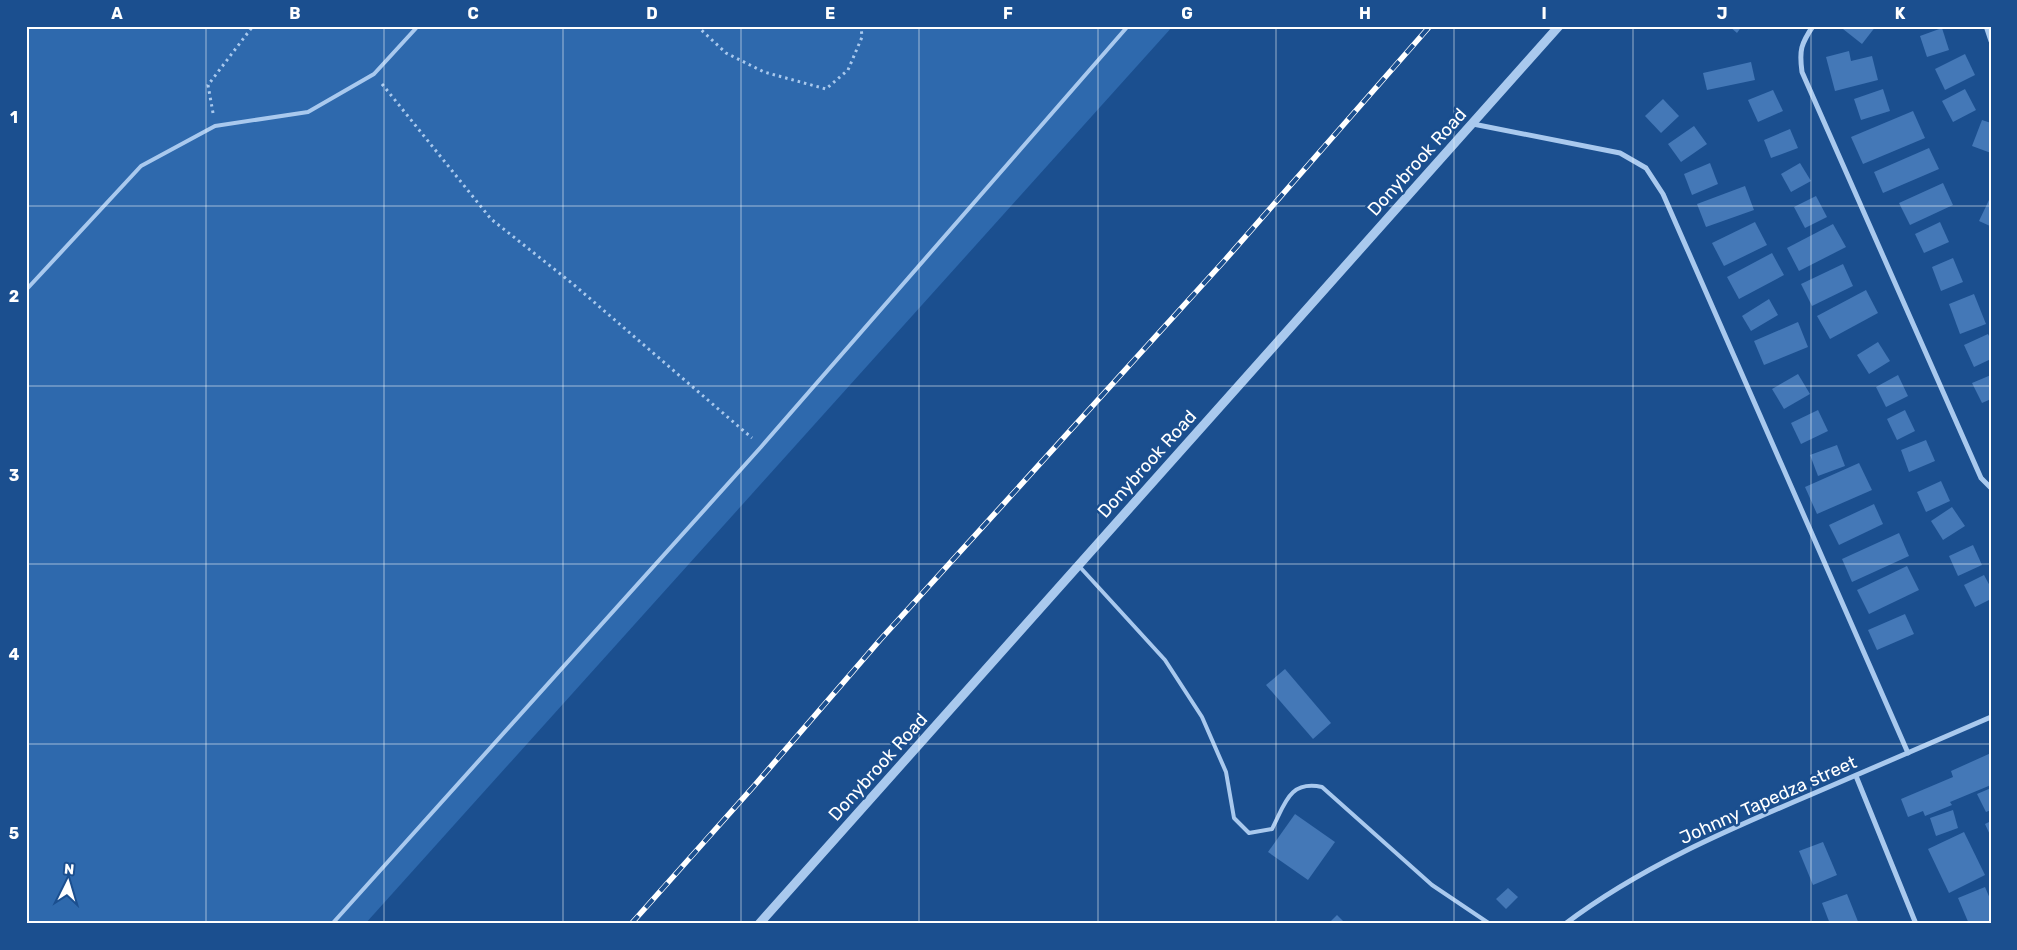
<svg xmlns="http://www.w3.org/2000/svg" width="2017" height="950" font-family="Rubik,sans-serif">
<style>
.pitch{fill:#2e69ad}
.building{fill:#4478b7}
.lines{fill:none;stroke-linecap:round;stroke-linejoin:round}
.path{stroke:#a9c9ee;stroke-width:3;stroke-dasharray:2.5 4;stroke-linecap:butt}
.service{stroke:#a9c9ee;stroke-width:4}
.minor{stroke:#a9c9ee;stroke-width:5}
.tertiary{stroke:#a9c9ee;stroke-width:9}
.rail-casing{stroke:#fff;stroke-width:5.5}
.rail{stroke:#1b4f8f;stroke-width:4;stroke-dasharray:11;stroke-linecap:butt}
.grid{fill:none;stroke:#fff;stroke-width:1;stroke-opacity:0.55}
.labels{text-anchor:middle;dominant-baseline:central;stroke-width:5;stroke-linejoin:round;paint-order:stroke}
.street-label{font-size:18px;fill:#fff;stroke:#1b4f8f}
.neatline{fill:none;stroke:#fff;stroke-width:2}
.grid-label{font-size:16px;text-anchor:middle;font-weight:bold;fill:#fff}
</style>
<rect width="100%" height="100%" fill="#1b4f8f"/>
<path class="pitch" d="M26 26H1173L365 924H26Z"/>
<g class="building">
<path d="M1729 26H1742L1737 33Z"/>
<path d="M1846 26H1876L1862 44 1843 29Z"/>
<path d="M1942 28 1949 50 1927 57 1920 36Z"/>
<path d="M1849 51 1851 61 1872 56 1878 80 1835 91 1826 57Z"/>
<path d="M1965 54 1975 75 1945 90 1935 69Z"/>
<path d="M1751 62 1755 80 1707 90 1703 73Z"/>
<path d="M1883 89 1890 111 1861 120 1854 99Z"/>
<path d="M1965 89 1976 110 1953 122 1942 101Z"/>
<path d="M1773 90 1783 111 1758 122 1748 100Z"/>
<path d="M1663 99 1679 116 1661 133 1645 116Z"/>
<path d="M1913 111 1925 138 1863 164 1851 137Z"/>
<path d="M1982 120 1991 123V153L1972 146Z"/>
<path d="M1694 126 1707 144 1681 162 1668 144Z"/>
<path d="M1790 129 1798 148 1771 158 1764 140Z"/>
<path d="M1929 148 1939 169 1883 193 1874 172Z"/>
<path d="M1710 163 1718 184 1692 195 1684 174Z"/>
<path d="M1800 163 1811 181 1791 192 1781 174Z"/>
<path d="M1943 183 1953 205 1910 225 1899 203Z"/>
<path d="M1745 186 1754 210 1706 227 1697 204Z"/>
<path d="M1816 196 1827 217 1805 228 1794 207Z"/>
<path d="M1989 200 1991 201 1990 226 1979 221Z"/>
<path d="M1755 222 1767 245 1724 266 1712 243Z"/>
<path d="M1940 222 1949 242 1924 253 1915 234Z"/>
<path d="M1833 224 1846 247 1799 271 1787 248Z"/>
<path d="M1772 253 1784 275 1739 299 1727 277Z"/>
<path d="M1953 258 1963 282 1941 291 1932 267Z"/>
<path d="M1843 264 1853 286 1812 306 1801 284Z"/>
<path d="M1866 290 1878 313 1830 339 1817 316Z"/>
<path d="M1974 294 1986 324 1960 334 1949 304Z"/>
<path d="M1769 299 1778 315 1751 331 1742 316Z"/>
<path d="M1798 322 1808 347 1764 365 1754 341Z"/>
<path d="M1988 334 1991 340V359L1974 367 1964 345Z"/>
<path d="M1878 342 1890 361 1869 374 1857 355Z"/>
<path d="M1798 374 1810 394 1784 409 1772 389Z"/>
<path d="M1898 375 1908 396 1886 407 1876 387Z"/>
<path d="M1991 375V399L1982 403 1972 383Z"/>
<path d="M1818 410 1828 431 1801 444 1791 423Z"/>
<path d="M1905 410 1915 431 1897 440 1887 419Z"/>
<path d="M1926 440 1935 461 1909 472 1901 450Z"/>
<path d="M1837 445 1845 466 1818 476 1810 455Z"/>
<path d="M1859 463 1872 490 1817 514 1805 487Z"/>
<path d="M1941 481 1950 501 1926 512 1917 492Z"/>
<path d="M1874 504 1883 524 1839 545 1829 525Z"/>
<path d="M1952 507 1965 526 1943 540 1931 521Z"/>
<path d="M1899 533 1909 556 1852 582 1842 559Z"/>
<path d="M1973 545 1982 565 1958 576 1949 556Z"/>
<path d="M1907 566 1919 590 1869 614 1857 590Z"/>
<path d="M1984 575 1991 588V599L1975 607 1964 585Z"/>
<path d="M1905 614 1914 634 1877 650 1868 630Z"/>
<path d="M1285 669 1331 723 1313 739 1266 685Z"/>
<path d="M1991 753V785L1950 802 1952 805 1925 816 1923 811 1908 817 1901 799 1953 777 1951 771Z"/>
<path d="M1991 788V810L1986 812 1977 794Z"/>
<path d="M1953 810 1958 828 1936 836 1930 818Z"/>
<path d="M1295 814 1335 842 1308 880 1268 852Z"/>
<path d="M1991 821V837L1985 824Z"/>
<path d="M1964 832 1985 875 1949 893 1928 849Z"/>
<path d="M1823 842 1837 875 1813 885 1799 851Z"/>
<path d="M1985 887 1991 901V924H1969L1958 898Z"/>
<path d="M1508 888 1518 897 1506 909 1496 899Z"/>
<path d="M1847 894 1859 924H1830L1822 903Z"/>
<path d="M1337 915 1346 924H1328Z"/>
</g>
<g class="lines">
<g class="path">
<path d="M697 26 726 53 764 72 826 89 848 70 862 37 861 26"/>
<path d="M382 84 491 219 573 284 752 438"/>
<path d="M213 113 208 85 253 26"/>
</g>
<g class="service">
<path d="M26 290 141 166 215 126 308 112 374 74 418 26"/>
<path d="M1079 566 1165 660 1202 717 1226 772 1234 818 1249 833 1272 829C1285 804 1289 780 1322 787L1432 885 1490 924"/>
<path d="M332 924 761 447 1128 26"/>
</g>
<g class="minor">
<path d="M1813 26C1801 44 1799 50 1802 72L1981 478 1991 488"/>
<path d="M1986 26 1991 41"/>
<path d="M1473 124 1620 153 1646 168 1663 194 1908 753"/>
<path d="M1856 776 1916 924"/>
<path d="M1565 924C1639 868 1725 831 1810 795 1870 769 1931 743 1991 717"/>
</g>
<path class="tertiary" d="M759 924 1559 26"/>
<defs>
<path id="rail" d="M631 924 754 786 880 640 1225 260 1430 26"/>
</defs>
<use href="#rail" class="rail-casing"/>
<use href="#rail" class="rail"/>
</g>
<path class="grid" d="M206 26V924M384 26V924M563 26V924M741 26V924M919 26V924M1098 26V924M1276 26V924M1454 26V924M1633 26V924M1811 26V924M26 206H1991M26 386H1991M26 564H1991M26 744H1991"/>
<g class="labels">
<g class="street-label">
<text transform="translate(1417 162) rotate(-48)">Donybrook Road</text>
<text transform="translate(1147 464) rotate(-48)">Donybrook Road</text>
<text transform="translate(878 767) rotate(-48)">Donybrook Road</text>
<text transform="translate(1768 800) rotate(-24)">Johnny Tapedza street</text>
</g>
</g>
<rect width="2017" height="950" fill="none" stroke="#1b4f8f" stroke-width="55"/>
<g transform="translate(68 882) rotate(5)" stroke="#1b4f8f" stroke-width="4" paint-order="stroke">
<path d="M0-4L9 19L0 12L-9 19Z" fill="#ffffff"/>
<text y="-8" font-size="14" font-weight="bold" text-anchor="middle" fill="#ffffff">N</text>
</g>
<rect x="28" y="28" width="1962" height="894" class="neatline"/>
<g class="grid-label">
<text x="117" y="19">A</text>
<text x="295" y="19">B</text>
<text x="473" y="19">C</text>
<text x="652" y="19">D</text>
<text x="830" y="19">E</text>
<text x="1008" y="19">F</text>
<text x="1187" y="19">G</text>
<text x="1365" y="19">H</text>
<text x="1544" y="19">I</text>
<text x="1722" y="19">J</text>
<text x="1900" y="19">K</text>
<text x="14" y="123">1</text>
<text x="14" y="302">2</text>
<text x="14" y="481">3</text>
<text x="14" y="660">4</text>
<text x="14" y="839">5</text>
</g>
</svg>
